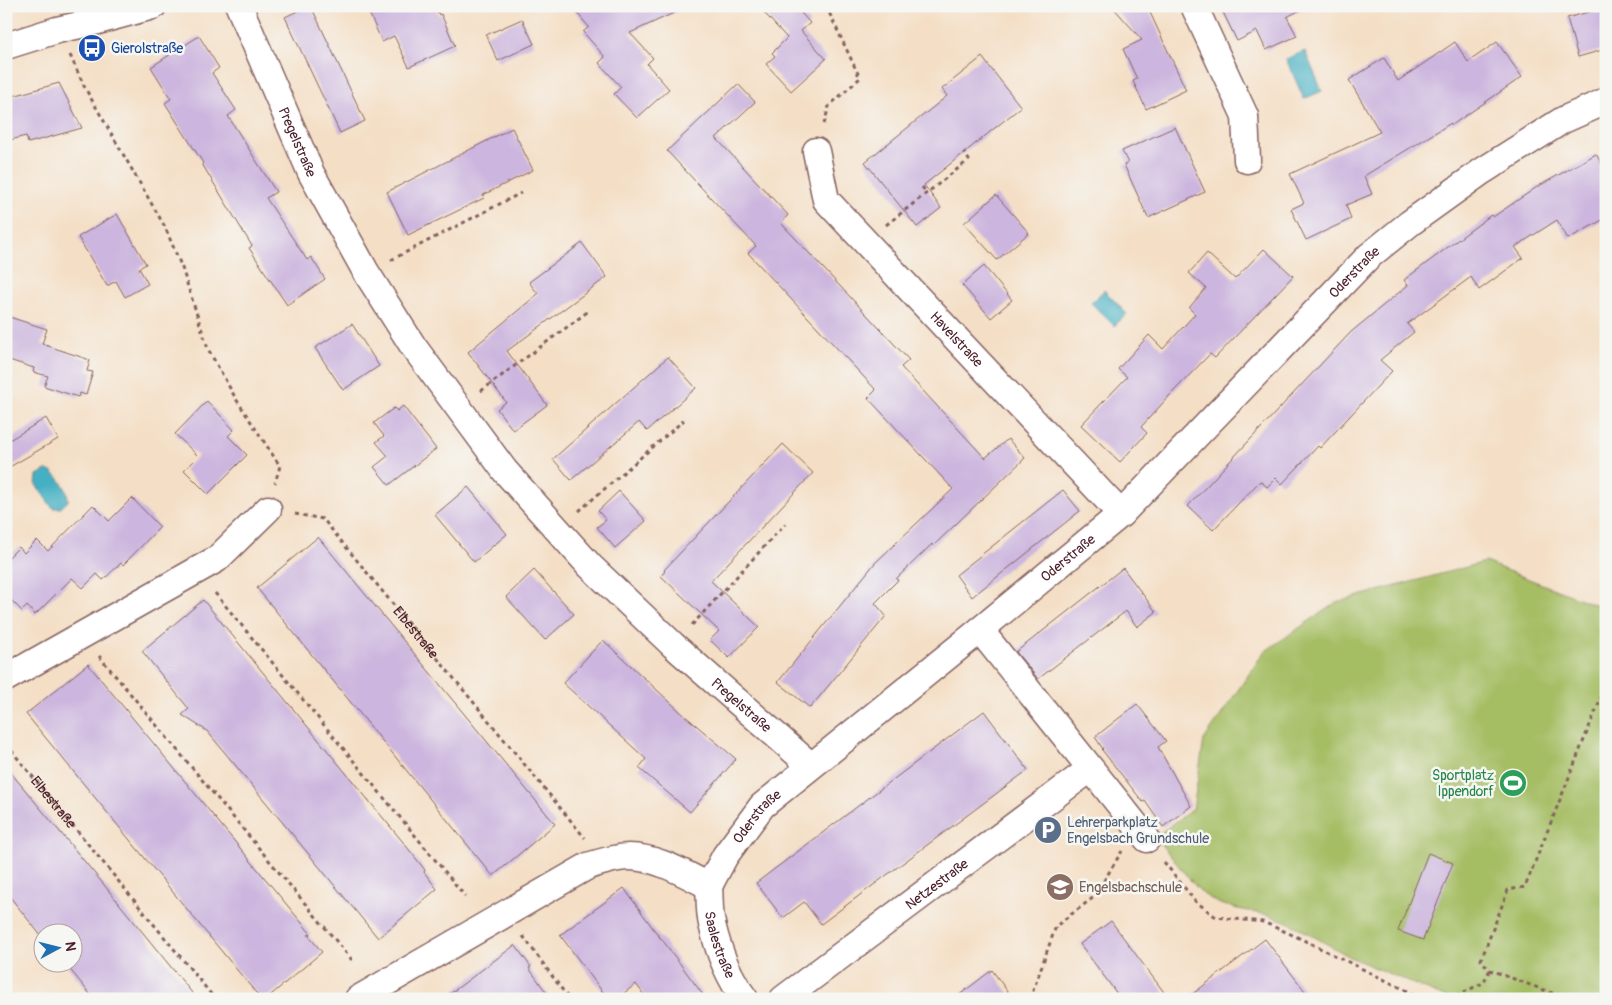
<svg xmlns="http://www.w3.org/2000/svg" width="1612" height="1005" font-family="Pangolin,sans-serif">
<style>
.park{fill:#a5bd63;stroke:#786e47}
.water{fill:#45b0c3;stroke:#486877}
.building{fill:#ccb5de}
.lines{fill:none;stroke-linecap:round;stroke-linejoin:round}
.minor-casing{stroke:#866261;stroke-width:29}
.path{stroke:#866261;stroke-width:3;stroke-dasharray:4 4;stroke-linecap:butt}
.minor{stroke:#fff;stroke-width:26}
.labels{text-anchor:middle;dominant-baseline:central;stroke-width:5;stroke-linejoin:round;paint-order:stroke}
.transit-label{font-size:14px;fill:#164399;stroke:#f6f6f2;text-anchor:start}
.street-label{font-size:14px;fill:#4a1f2b;stroke:#f6f6f2}
.leisure-label{font-size:14px;fill:#27864d;stroke:#f6f6f2;text-anchor:end}
.service-label{font-size:14px;fill:#4e5e75;stroke:#f6f6f2;text-anchor:start}
.education-label{font-size:14px;fill:#785e54;stroke:#f6f6f2;text-anchor:start}
</style>
<rect width="100%" height="100%" fill="#f6f6f2"/>
<filter id="ink" filterUnits="userSpaceOnUse"><feTurbulence type="fractalNoise" baseFrequency=".02" numOctaves="2"/><feDisplacementMap in="SourceGraphic" scale="10" xChannelSelector="R" yChannelSelector="G"/><feConvolveMatrix kernelMatrix="1 2 1 2 8 2 1 2 1" color-interpolation-filters="sRGB"/></filter>
<filter id="wash" filterUnits="userSpaceOnUse"><feTurbulence type="fractalNoise" baseFrequency=".0096" numOctaves="4" result="noise"/><feDisplacementMap in="SourceGraphic" scale="20" xChannelSelector="R" yChannelSelector="G"/><feGaussianBlur stdDeviation="1.12" result="paint"/><feColorMatrix in="noise" values="0 0 0 0 0 0 0 0 0 0 0 0 0 0 0 0 0 1.4 0 .05"/><feComposite in="paint" operator="in"/></filter>
<g filter="url(#wash)">
<rect width="100%" height="100%" fill="#f4dfc6"/>
<path class="park" d="M1485 562 1606 609V999H1449L1352 958 1288 922 1268 915 1238 909 1220 904 1203 894 1191 881 1155 837 1193 809 1204 740 1264 652 1337 602Z"/>
<g class="water">
<path d="M1305 51 1322 91 1304 99 1286 59Z"/>
<path d="M1104 290 1127 314 1114 326 1091 303Z"/>
<path d="M46 470C57 472 69 490 68 501L61 508H54L51 506 36 485 37 475Z"/>
</g>
<g id="blocks">
<g class="building">
<path d="M308 6H311L365 121 340 133 285 17Z"/>
<path d="M366 6H435L439 15 441 14 455 46 409 67 394 36 382 42Z"/>
<path d="M571 6H689L630 33 653 58 647 64 669 89 637 118 614 94 621 87 599 63 605 57 583 32 589 27Z"/>
<path d="M758 6H795L810 23 801 31 826 59 791 91 766 64 775 56 772 53 787 38Z"/>
<path d="M1112 6H1147L1186 90 1146 109 1133 81 1137 79 1123 49 1142 40Z"/>
<path d="M1220 6H1308L1287 17 1297 36 1266 50 1257 31 1237 41Z"/>
<path d="M1606 7V49L1578 57 1567 18Z"/>
<path d="M522 19 534 44 498 61 486 35Z"/>
<path d="M199 36 219 68 212 73 236 110 228 116 276 192 266 198 307 260 311 257 325 279 287 305 249 248 252 246 202 164 203 163 165 103 171 99 151 67Z"/>
<path d="M1455 42 1468 62 1497 42 1522 77 1452 125 1451 123 1364 176 1372 194 1346 205 1351 219 1306 240 1291 209 1304 203 1290 174 1380 132 1349 80 1384 58 1398 81Z"/>
<path d="M982 57 1021 107 924 185 941 208 917 227 865 162 947 96 942 89Z"/>
<path d="M59 83 82 128 28 143 26 136 6 141V98Z"/>
<path d="M738 84 755 102 716 138 788 215 781 223 909 360 901 367 985 458 1008 439 1025 458 933 546 932 544 896 579 898 580 875 603 886 616 810 708 778 682 875 563 953 489 868 398 876 390 748 253 756 246 667 151Z"/>
<path d="M1175 127 1205 192 1148 218 1124 165 1128 163 1122 151Z"/>
<path d="M512 128 533 170 483 195 484 198 408 235 387 192Z"/>
<path d="M1596 154 1606 171V218L1568 239 1557 220 1515 247 1523 258 1479 290 1471 277 1407 324 1414 332 1380 360 1392 371 1320 448 1318 446 1282 484 1276 478 1267 487 1260 481 1213 530 1188 506 1351 332 1408 285 1404 280 1491 215 1493 217 1537 187Z"/>
<path d="M996 195 1029 233 997 260 964 223Z"/>
<path d="M117 214 146 264 139 268 148 284 125 297 116 281 107 286 78 237Z"/>
<path d="M582 243 607 277 507 351 547 405 513 430 497 409 506 402 468 352 538 294 529 282Z"/>
<path d="M1264 249 1293 276 1215 358 1210 354 1171 394 1141 427 1147 433 1120 462 1081 425 1127 377 1118 369 1149 335 1163 349 1195 314 1189 308 1206 288 1189 273 1207 253 1235 279Z"/>
<path d="M984 266 1012 300 991 318 962 285Z"/>
<path d="M6 316 47 329 42 344 90 360 87 371 93 372 86 395 80 393 78 397 44 386 48 376 33 372 34 368 6 359Z"/>
<path d="M352 324 379 366 343 390 315 348Z"/>
<path d="M668 357 696 388 647 431 639 422 571 480 553 459Z"/>
<path d="M207 401 234 430 228 436 247 455 208 494 184 470 198 456 175 434Z"/>
<path d="M403 406 436 449 389 485 374 467 388 456 376 442 384 436 374 423 394 408 397 411Z"/>
<path d="M46 418 58 439 6 469V442Z"/>
<path d="M783 444 813 473 711 581 759 627 729 658 710 640 719 631 661 576 665 571 664 570Z"/>
<path d="M468 487 507 534 474 562 435 515Z"/>
<path d="M1063 490 1080 511 972 597 956 575Z"/>
<path d="M619 491 646 521 615 548 597 527 606 520 598 511Z"/>
<path d="M132 498 160 527 123 565 121 563 103 580 97 574 83 588 72 578 35 615 27 606 22 611 6 595V560L19 547 24 553 37 540 48 551 93 505 109 521Z"/>
<path d="M318 537 555 824 493 876 257 588Z"/>
<path d="M1123 568 1156 612 1137 627 1126 611 1038 679 1016 652Z"/>
<path d="M534 570 574 614 545 640 506 597Z"/>
<path d="M203 600 403 842 425 870 424 872 437 889 378 938 207 731 182 715 189 709 142 651Z"/>
<path d="M603 640 684 715 736 759 690 812 639 768 646 759 563 683Z"/>
<path d="M88 664 311 934 308 935 322 952 266 999H261L26 714Z"/>
<path d="M1137 704 1166 741 1158 747 1191 806 1163 827 1145 801 1143 802 1102 750 1103 749 1095 737Z"/>
<path d="M984 711 1028 770 821 924 804 902 783 918 756 883Z"/>
<path d="M6 767 100 880 197 999H94L64 962H72V932H42V937L6 892Z"/>
<path d="M1428 853 1453 863 1423 940 1398 931Z"/>
<path d="M624 888 660 938H661L706 999H647L636 984 616 999H608L560 935Z"/>
<path d="M1111 921 1169 999H1121L1080 944Z"/>
<path d="M1265 939 1311 999H1186Z"/>
<path d="M515 945 531 967 529 968 551 999H443Z"/>
<path d="M992 970 1013 999H954Z"/>
</g>
</g>
</g>
<g filter="url(#ink)">
<use href="#blocks" fill-opacity="0" stroke="#866261" stroke-width="1"/>
<g class="lines">
<defs>
<g id="minor">
<path id="s3" d="M239 6 311 173 366 272 413 346 505 471 590 566 673 645 810 765"/>
<path d="M1194 6 1245 116 1247 160"/>
<path d="M6 46 57 30 98 21 153 6"/>
<path id="s4" d="M816 151 826 200 1121 514"/>
<path d="M980 630 1147 839"/>
<path d="M6 678 217 559 268 509"/>
<path id="s5" d="M709 886 725 856 762 806 980 630 1121 514 1369 256 1410 223 1481 172 1563 120 1606 101"/>
<path id="s6" d="M709 886C710 898 709 912 712 924 718 950 729 978 745 999"/>
<path d="M358 999 588 866C601 862 616 857 629 857 657 857 685 874 709 886"/>
<path id="s7" d="M783 999 1090 769"/>
</g>
</defs>
<use href="#minor" class="minor-casing"/>
<g class="path">
<path d="M70 55 85 88 165 227 182 268 208 349 236 399 280 466 275 483"/>
<path d="M824 124 829 106 860 78 826 6"/>
<path d="M922 187 927 193"/>
<path d="M886 225 969 160 964 153"/>
<path d="M391 260 521 193"/>
<path d="M481 391 590 310"/>
<path d="M579 511 684 420"/>
<path id="s1" d="M295 514 323 519 585 838"/>
<path d="M215 593 465 896"/>
<path d="M692 625 785 524"/>
<path d="M99 656 352 960"/>
<path id="s2" d="M6 744 215 999"/>
<path d="M1164 862 1195 901 1216 917 1263 922 1295 936 1424 999"/>
<path d="M523 936 569 999"/>
<path d="M1030 999 1056 926 1094 897 1122 851"/>
<path d="M1449 999 1483 983 1490 970"/>
<path d="M1568 999 1490 970 1481 960 1508 890 1525 887 1606 685"/>
</g>
<use href="#minor" class="minor"/>
</g>
</g>
<defs>
<symbol id="bus-disc" viewBox="-11 -11 22 22"><circle r="9.5" fill="#1a4fb4" stroke="#f6f6f2"/><path d="M-5-6H5V4H4V6H2V4H-2V6H-4V4H-5ZM-3.5-4V0h7V-4ZM-3.5 1.2v1.5H-2V1.2ZM2 1.2v1.5H3.5V1.2Z" fill="#fff"/></symbol>
<symbol id="stadium-disc" viewBox="-11 -11 22 22"><circle r="9.5" fill="#2e9e5b" stroke="#f6f6f2"/><path d="M0-5a6.5 5 0 1 0 0 10a6.5 5 0 1 0 0-10ZM-3.5-1.8h7v3.6h-7Z" fill="#fff"/></symbol>
<symbol id="parking-disc" viewBox="-11 -11 22 22"><circle r="9.5" fill="#5c6f8a" stroke="#f6f6f2"/><path d="M-3.5-5.5H1a3.5 3.5 0 0 1 0 7H-1V5.5H-3.5ZM-1-3.4V-.6H.8a1.4 1.4 0 0 0 0-2.8Z" fill="#fff"/></symbol>
<symbol id="school-disc" viewBox="-11 -11 22 22"><circle r="9.5" fill="#8d6e63" stroke="#f6f6f2"/><path d="M0-5L7-2L0 1L-7-2ZM-4 1L0 2.5L4 1V4Q0 6-4 4Z" fill="#fff"/></symbol>
</defs>
<g fill-rule="evenodd">
<use href="#bus-disc" x="76" y="32" width="32" height="32"/>
<use href="#stadium-disc" x="1497" y="767" width="32" height="32"/>
<use href="#parking-disc" x="1032" y="814" width="32" height="32"/>
<use href="#school-disc" x="1044" y="871" width="32" height="32"/>
</g>
<g class="labels">
<g class="transit-label">
<text x="111" y="48">Gierolstraße</text>
</g>
<g class="street-label">
<text stroke="none"><textPath href="#s3" startOffset="148">Pregelstraße</textPath></text>
<text stroke="none"><textPath href="#s5" startOffset="895">Oderstraße</textPath></text>
<text stroke="none"><textPath href="#s4" startOffset="241">Havelstraße</textPath></text>
<text stroke="none"><textPath href="#s5" startOffset="490">Oderstraße</textPath></text>
<text stroke="none"><textPath href="#s1" startOffset="175">Elbestraße</textPath></text>
<text stroke="none"><textPath href="#s3" startOffset="871">Pregelstraße</textPath></text>
<text stroke="none"><textPath href="#s2" startOffset="75">Elbestraße</textPath></text>
<text stroke="none"><textPath href="#s5" startOffset="85">Oderstraße</textPath></text>
<text stroke="none"><textPath href="#s7" startOffset="192">Netzestraße</textPath></text>
<text stroke="none"><textPath href="#s6" startOffset="60">Saalestraße</textPath></text>
</g>
<g class="leisure-label">
<text x="1494" y="775">Sportplatz<tspan x="1494" dy="16">Ippendorf</tspan></text>
</g>
<g class="service-label">
<text x="1067" y="822">Lehrerparkplatz<tspan x="1067" dy="16">Engelsbach Grundschule</tspan></text>
</g>
<g class="education-label">
<text x="1079" y="887">Engelsbachschule</text>
</g>
</g>
<rect width="1612" height="1005" fill="none" stroke="#f6f6f2" stroke-width="25"/>
<g transform="translate(58 948) rotate(83)"><circle r="24" fill="#f6f6f2" stroke="#b1a0a2"/>
<path d="M0-4L9 19L0 12L-9 19Z" fill="#1f6fb2"/>
<text y="-8" font-size="14" font-weight="bold" text-anchor="middle" fill="#4a1f2b">N</text>
</g>
</svg>
